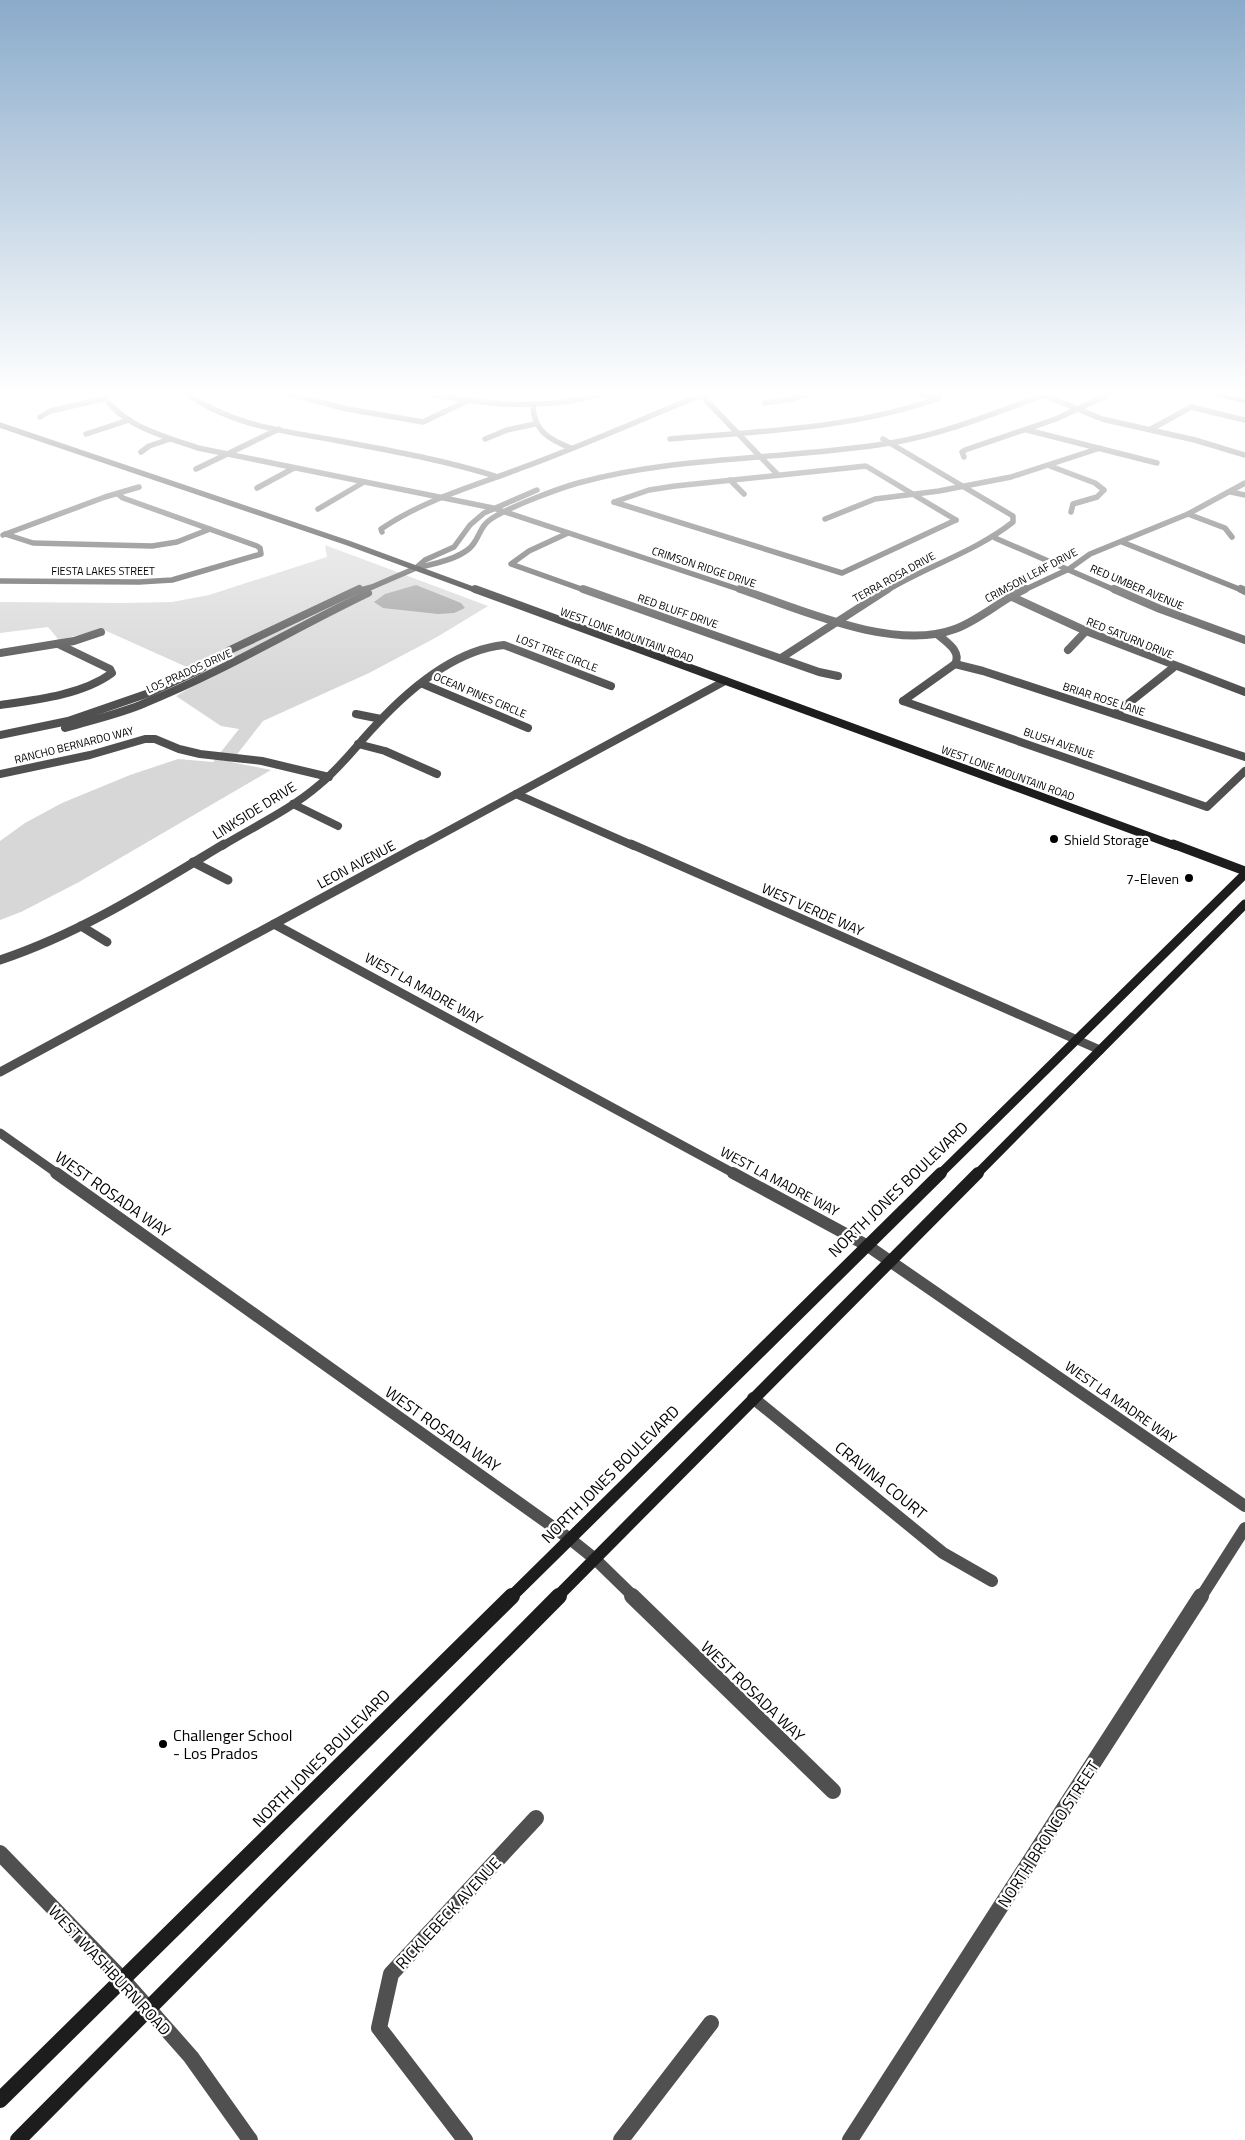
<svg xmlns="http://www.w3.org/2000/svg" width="1245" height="2140" font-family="'Titillium Web',sans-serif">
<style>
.green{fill:#d7d7d7}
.water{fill:#9e9e9e}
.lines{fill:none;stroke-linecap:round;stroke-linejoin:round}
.primary-casing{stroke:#dbdbdb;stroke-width:3}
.minor-far4{stroke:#505050;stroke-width:5.5}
.minor-far3{stroke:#505050;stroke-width:8}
.minor-far2{stroke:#505050;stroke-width:9}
.minor-far1{stroke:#505050;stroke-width:12}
.minor{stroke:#505050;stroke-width:16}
.tertiary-far1{stroke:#505050;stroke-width:5.5}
.tertiary{stroke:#505050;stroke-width:16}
.secondary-far4{stroke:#1d1d1d;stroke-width:5.5}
.secondary-far3{stroke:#1d1d1d;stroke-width:8}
.secondary-far2{stroke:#1d1d1d;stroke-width:9}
.secondary-far1{stroke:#1d1d1d;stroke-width:12}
.secondary{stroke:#1d1d1d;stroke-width:16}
.primary{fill:#000;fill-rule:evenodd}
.poi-dot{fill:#000;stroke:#fff;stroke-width:2}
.labels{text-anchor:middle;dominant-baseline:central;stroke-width:4.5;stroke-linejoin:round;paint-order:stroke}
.far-street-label{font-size:11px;fill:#000;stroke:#fff}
.street-label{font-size:14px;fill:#000;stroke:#fff}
.poi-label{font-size:14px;fill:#000;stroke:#fff;text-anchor:start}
.near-street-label{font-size:16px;fill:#000;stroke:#fff}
.near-poi-label{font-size:16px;fill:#000;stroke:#fff;text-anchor:start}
</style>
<rect width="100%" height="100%" fill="#fff"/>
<path class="green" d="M325 545 488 606 437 637 369 673 263 721 231 762 271 770 79 882 21 912 0 920V841L25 823 62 803 130 775 178 759 213 762 239 729 221 726 176 696 209 677 102 629 59 640 48 627 0 633V602L123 603 172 602 209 595 327 557Z"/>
<path class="water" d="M416 585 461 603 465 608 454 613 438 614 383 608 374 602 385 594Z"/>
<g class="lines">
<defs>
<path id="primary" d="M1200 392H1210L1245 399V403Z"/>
</defs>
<use href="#primary" class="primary-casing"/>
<g class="minor-far4">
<path d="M101 392C121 426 163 436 198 448L493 508 744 591"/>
<path d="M185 392C230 426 285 431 339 441 392 451 444 460 495 476"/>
<path d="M282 392 347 409 423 422 469 400"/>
<path d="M417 392C484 404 542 413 608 392"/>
<path d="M698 392 778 475"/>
<path d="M910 392 938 398"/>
<path d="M1036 392 1102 419 1195 440 1245 455"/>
<path d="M0 394 18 392"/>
<path d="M764 403 792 399 815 392"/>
<path d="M533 407C534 431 550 440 571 448"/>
<path d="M40 417 50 411 103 399"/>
<path d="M1151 429 1191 407 1245 420"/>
<path d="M1027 430 1157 463"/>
<path d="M86 434 129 420"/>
<path d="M485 439 507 430 535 424"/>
<path d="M670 439C761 431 852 429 939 398"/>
<path d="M883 439 1013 516V522C975 552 927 566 886 591"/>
<path d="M141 452 149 446 170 439"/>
<path d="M964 457 962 452 965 450 1056 419 1114 392"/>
<path d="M1050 466 1095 483 1104 490 1097 497 1073 504 1071 512"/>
<path d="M196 469 279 429"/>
<path d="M730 480 744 494"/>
<path d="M257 488 294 468"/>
<path d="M1231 492 1245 495"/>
<path d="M614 502 842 573 956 520"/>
<path d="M614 502 649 490 675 486 866 466 956 520"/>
<path d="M318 509 364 482"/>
<path d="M1188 514 1225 528 1232 537"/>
<path d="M825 519 875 499 939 491 1011 477 1100 448"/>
<path d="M382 532 381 529C425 499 475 486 524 467 584 445 642 419 701 395"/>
<path d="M568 533 529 551 511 564 587 591"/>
<path d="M5 534 33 543 152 546 177 542 210 529"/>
<path d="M3 535 105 497 139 487"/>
<path d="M995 538 1117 591"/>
<path d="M1122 542 1244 591"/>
<path d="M0 581 139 582 172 580 261 554 260 548 257 546 123 498 118 494"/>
<path d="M357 591 372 587 416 568"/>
<path d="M1022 591 1069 569 1090 554 1188 514 1245 483"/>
</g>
<g class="minor-far3">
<path d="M583 589 819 672 838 676"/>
<path d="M740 589C800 609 893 652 955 629 978 621 1001 600 1025 589"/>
<path d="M1114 589 1160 609 1245 640"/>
<path d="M1241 589 1245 591"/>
<path d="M1010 596 1086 631 1245 692"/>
<path d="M1068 650 1086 631"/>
<path d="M0 653 74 641 101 632"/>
<path d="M781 658 888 589"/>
<path d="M955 664 983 671 1245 757"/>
<path d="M423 684 528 728"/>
<path d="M903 701 1207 807 1245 771"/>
<path d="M903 701 955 664C962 651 946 642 937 634"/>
<path d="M0 705C36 700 82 695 112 673L110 669 58 644"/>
<path d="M356 714 381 719"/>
<path d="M1115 714 1174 667"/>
<path d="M65 728C91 720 120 714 145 703 222 672 293 629 368 593"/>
<path d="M0 735 68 721 149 693 199 670 230 650 359 589"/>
<path d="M358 744 385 751 437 774"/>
<path d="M0 774 90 755 145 739H155L179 749 200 754 262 761 329 777"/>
<path d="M516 794 634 846"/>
<path d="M293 804 338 826"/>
<path d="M222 846C255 826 290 810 319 785 340 768 356 746 374 727 407 691 454 650 504 645L611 686"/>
<path d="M420 846 725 681"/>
</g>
<g class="minor-far2">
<path d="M631 844 1100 1050"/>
<path d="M193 862 228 880"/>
<path d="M274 924 735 1174"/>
<path d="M81 926 107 942"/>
<path d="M0 960C81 933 151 888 224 844"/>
<path d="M0 1072 422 844"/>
<path d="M0 1133 58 1174"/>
</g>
<g class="minor-far1">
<path d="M56 1173 570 1539 595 1559 634 1597"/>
<path d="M733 1173 868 1246 1245 1506"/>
<path d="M753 1398 943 1553 992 1581"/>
<path d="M1201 1597 1245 1528"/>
</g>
<g class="minor">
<path d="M632 1596 833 1791"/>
<path d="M0 1853 123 1980"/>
<path d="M465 2140 379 2028 391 1974 536 1818"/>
<path d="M621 2140 711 2023"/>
<path d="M850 2140 1201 1596"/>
</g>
<g class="tertiary-far1">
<path d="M417 567 425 560 454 547 470 525 484 513 537 490"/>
<path d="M416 568C431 565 465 558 474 543 480 535 481 525 491 519 509 507 557 489 578 483 679 455 787 460 890 443 946 434 999 411 1052 392"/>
</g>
<path class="tertiary" d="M123 1980 191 2057 250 2140"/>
<path class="secondary-far4" d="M0 425 348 543 478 591"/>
<path class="secondary-far3" d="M475 589 1176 846"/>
<g class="secondary-far2">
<path d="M1173 844 1245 871"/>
<path d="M940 1174 1245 874"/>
<path d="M977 1174 1245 904"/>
</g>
<g class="secondary-far1">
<path d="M511 1597 941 1173"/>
<path d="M557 1597 978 1173"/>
</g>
<g class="secondary">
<path d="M0 2100 512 1596"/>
<path d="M18 2140 559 1596"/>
</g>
<use href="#primary" class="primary"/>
</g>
<linearGradient id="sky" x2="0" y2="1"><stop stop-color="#8aabca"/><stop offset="0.57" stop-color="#fff"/><stop offset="1" stop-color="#fff" stop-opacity="0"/></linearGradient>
<rect width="1245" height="691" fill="url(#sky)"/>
<g class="poi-dot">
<circle cx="1054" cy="839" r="5"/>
<circle cx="1189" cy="878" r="5"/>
<circle cx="163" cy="1744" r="5"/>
</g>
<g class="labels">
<g class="far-street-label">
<text transform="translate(704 567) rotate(18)">CRIMSON RIDGE DRIVE</text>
<text x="103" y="571">FIESTA LAKES STREET</text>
<text transform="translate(1031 575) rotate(-28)">CRIMSON LEAF DRIVE</text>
<text transform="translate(894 577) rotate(-29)">TERRA ROSA DRIVE</text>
<text transform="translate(1137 587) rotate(23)">RED UMBER AVENUE</text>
<text transform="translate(678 611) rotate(19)">RED BLUFF DRIVE</text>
<text transform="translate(627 635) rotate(20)">WEST LONE MOUNTAIN ROAD</text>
<text transform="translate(1130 638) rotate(22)">RED SATURN DRIVE</text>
<text transform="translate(557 653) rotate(21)">LOST TREE CIRCLE</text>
<text transform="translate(189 671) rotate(-24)">LOS PRADOS DRIVE</text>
<text transform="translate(480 695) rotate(23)">OCEAN PINES CIRCLE</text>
<text transform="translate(1104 699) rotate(18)">BRIAR ROSE LANE</text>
<text transform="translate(1059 743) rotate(19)">BLUSH AVENUE</text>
<text transform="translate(74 745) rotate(-14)">RANCHO BERNARDO WAY</text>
<text transform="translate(1008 773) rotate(20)">WEST LONE MOUNTAIN ROAD</text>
</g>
<g class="street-label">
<text transform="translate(254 810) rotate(-32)">LINKSIDE DRIVE</text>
<text transform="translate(356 864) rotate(-28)">LEON AVENUE</text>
<text transform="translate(813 909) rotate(24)">WEST VERDE WAY</text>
<text transform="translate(424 988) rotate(29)">WEST LA MADRE WAY</text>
<text transform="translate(780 1181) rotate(28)">WEST LA MADRE WAY</text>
<text transform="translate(1121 1402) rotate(35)">WEST LA MADRE WAY</text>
</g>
<g class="poi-label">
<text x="1064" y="839">Shield Storage</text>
<text x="1179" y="878" text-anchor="end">7-Eleven</text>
</g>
<g class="near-street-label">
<text transform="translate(898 1189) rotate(-44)">NORTH JONES BOULEVARD</text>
<text transform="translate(113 1194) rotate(35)">WEST ROSADA WAY</text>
<text transform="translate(443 1429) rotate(35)">WEST ROSADA WAY</text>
<text transform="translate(610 1474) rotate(-45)">NORTH JONES BOULEVARD</text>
<text transform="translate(881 1480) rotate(39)">CRAVINA COURT</text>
<text transform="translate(753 1691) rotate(44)">WEST ROSADA WAY</text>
<text transform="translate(321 1758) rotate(-45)">NORTH JONES BOULEVARD</text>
<text transform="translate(1048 1834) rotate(-57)">NORTH BRONCO STREET</text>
<text transform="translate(448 1913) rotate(-47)">RICKLEBECK AVENUE</text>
<text transform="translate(110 1970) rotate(47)">WEST WASHBURN ROAD</text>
</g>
<g class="near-poi-label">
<text x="173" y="1735">Challenger School<tspan x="173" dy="18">- Los Prados</tspan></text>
</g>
</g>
</svg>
